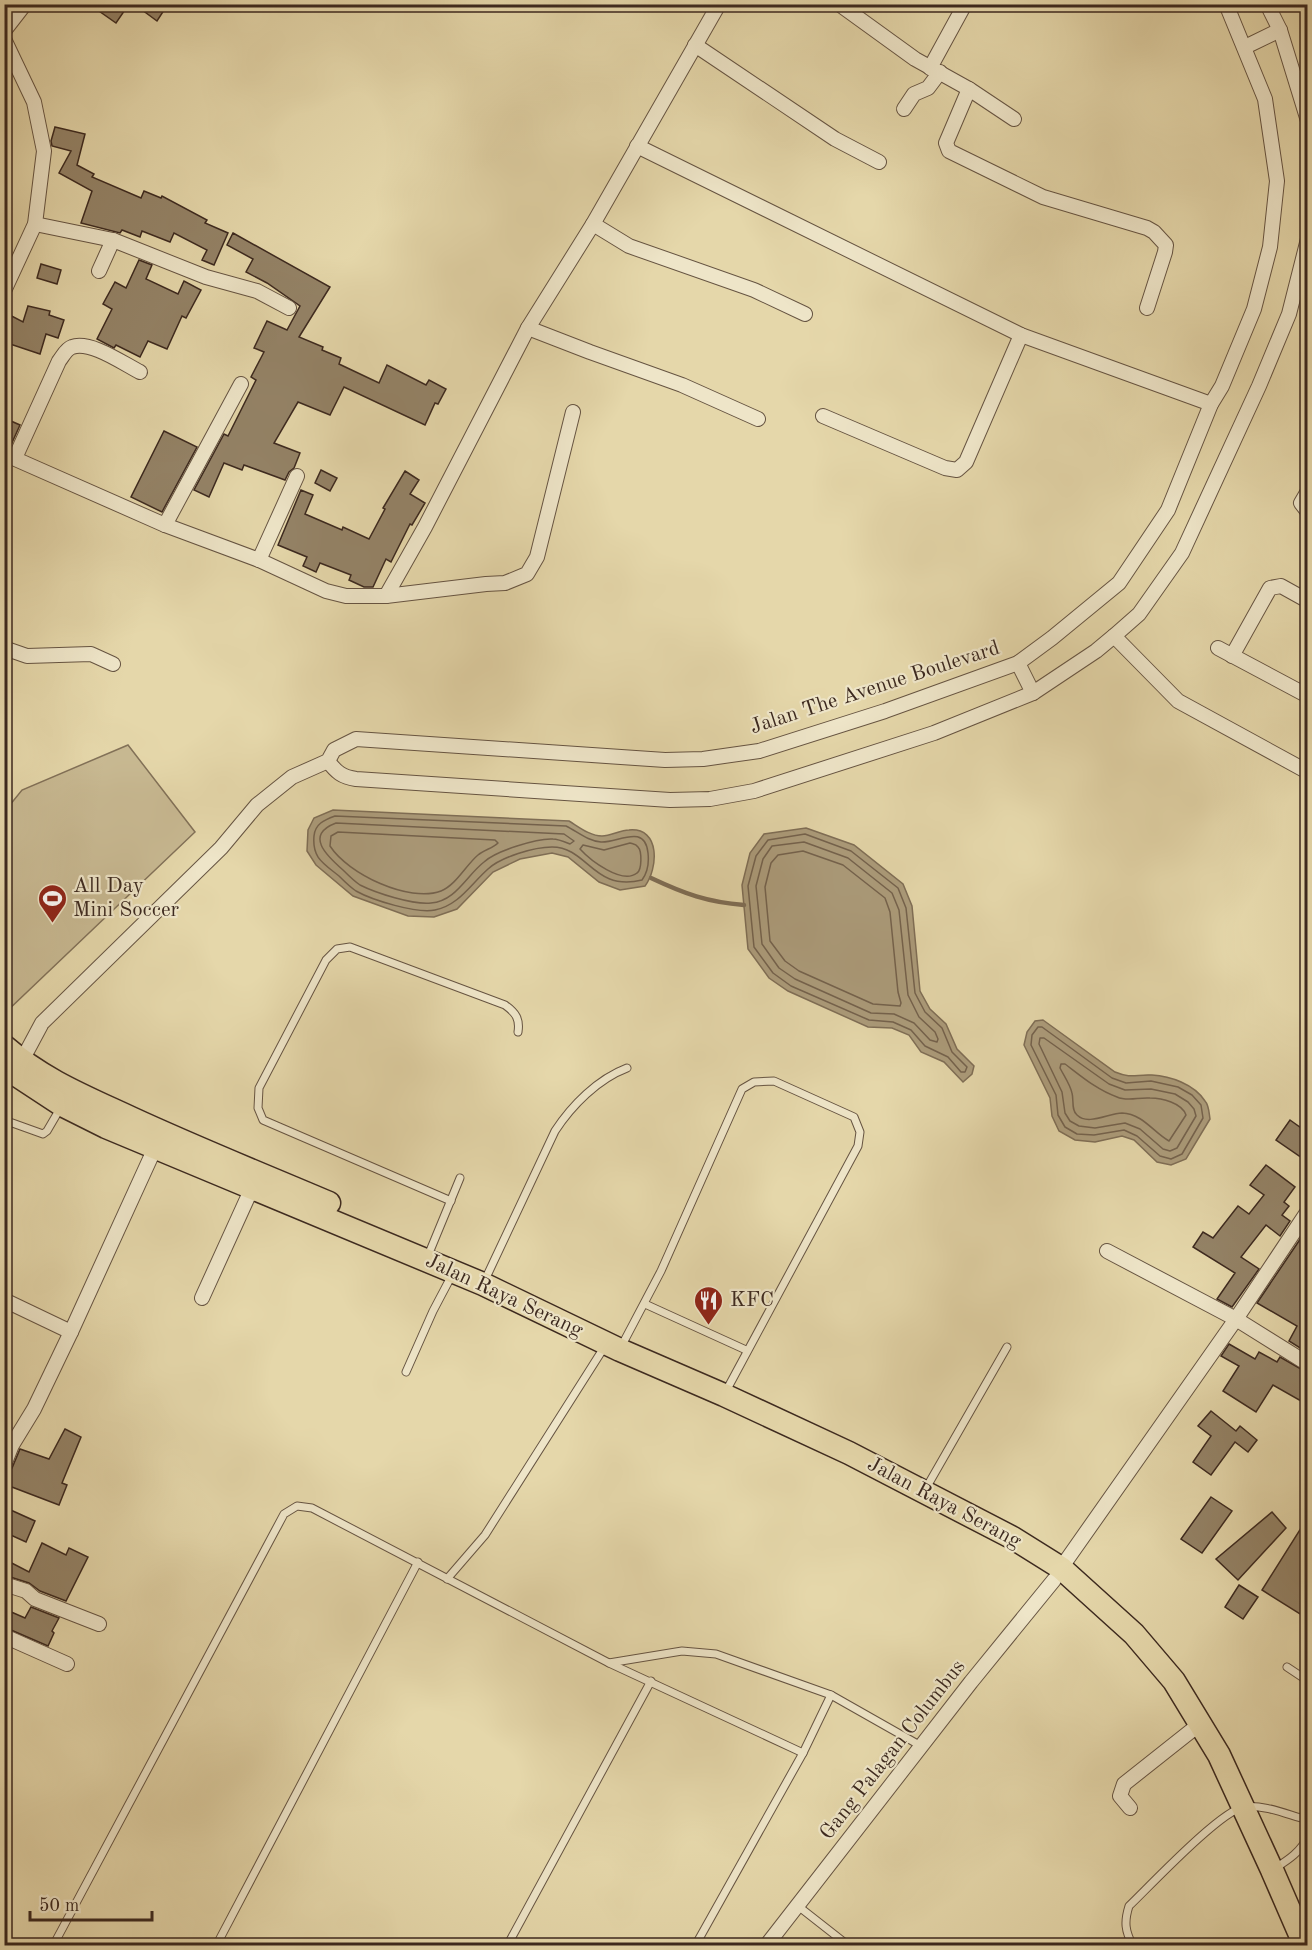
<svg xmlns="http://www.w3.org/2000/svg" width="1312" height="1950" font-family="'Old Standard TT',serif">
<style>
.green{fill:#c8b992;stroke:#827158;stroke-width:1.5}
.water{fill:#ac9c7b;stroke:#7f6e56;stroke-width:1.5}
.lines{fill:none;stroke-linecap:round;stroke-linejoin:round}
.shore{stroke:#74624d;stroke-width:1.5}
.stream{stroke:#7f6e56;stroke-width:4.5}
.building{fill:#948367;stroke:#3c291f;stroke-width:1.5}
.service-casing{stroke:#665442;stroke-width:9}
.minor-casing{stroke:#665442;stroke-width:16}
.trunk-casing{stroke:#3c291f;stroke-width:25}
.service{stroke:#eee5c8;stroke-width:7}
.minor{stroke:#eee5c8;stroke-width:14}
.trunk{stroke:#e5d7aa;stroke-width:22}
.labels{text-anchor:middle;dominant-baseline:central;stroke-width:4.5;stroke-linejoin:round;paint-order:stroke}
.street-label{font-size:21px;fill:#3c291f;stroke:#eee5c8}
.poi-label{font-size:21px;fill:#3c291f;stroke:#eee5c8;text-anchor:start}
</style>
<rect width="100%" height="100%" fill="#e5d7aa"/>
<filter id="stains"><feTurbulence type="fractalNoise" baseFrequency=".00333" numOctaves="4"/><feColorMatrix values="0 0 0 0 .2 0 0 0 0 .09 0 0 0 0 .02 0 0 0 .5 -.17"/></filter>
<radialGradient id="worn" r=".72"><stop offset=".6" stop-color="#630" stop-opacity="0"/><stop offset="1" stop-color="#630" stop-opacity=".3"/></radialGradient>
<path class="green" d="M128 745 195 832 5 1013V811L22 790Z"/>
<g class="water">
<path d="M333 810 569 821C579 827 590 836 602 836 611 836 620 830 629 830 661 827 658 869 645 886L620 890 599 882 568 857 552 853 520 859 493 872 457 909 434 917 408 916 353 896 316 865 307 851 308 830 314 818Z"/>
<path d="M806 828 854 845 903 884 912 906 920 991 930 1009 946 1024 957 1049 974 1066 972 1074 963 1082 944 1062 921 1052 909 1035 892 1028 868 1027 788 991 769 978 748 949 742 885 750 853 764 834Z"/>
<path d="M1043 1020 1115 1072C1132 1079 1136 1074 1152 1075 1170 1076 1194 1084 1205 1101 1209 1105 1209 1113 1210 1119L1186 1159 1171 1165 1157 1162 1134 1140 1122 1136 1095 1142 1075 1140 1059 1131 1052 1116 1050 1098 1024 1045 1027 1032 1035 1021Z"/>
</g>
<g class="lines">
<g class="shore">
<path d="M335 816 566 826C578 832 588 841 601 842 618 843 645 823 648 853 649 862 648 872 642 880 593 892 588 847 552 847 534 847 501 857 488 869 470 885 459 905 435 910 417 914 372 900 356 891 350 887 344 881 339 876 323 863 312 858 314 836 315 824 324 820 335 816Z"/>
<path d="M336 823 564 834 574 841 570 844C565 842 558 839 553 839 537 838 496 851 484 862 466 876 456 901 431 903 413 905 376 893 360 885 354 881 348 875 343 870 327 856 304 835 336 823Z"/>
<path d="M338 832 495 840 498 843C493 848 484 850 478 855 466 865 456 885 441 891 409 903 348 874 330 846L331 836Z"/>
<path d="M805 834 851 851 898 888 906 908 915 993 925 1012 942 1028 952 1052 967 1067 965 1072H961L948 1057 925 1046 911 1030 893 1022 869 1020 791 986 773 973 754 947 748 886 756 856 768 840Z"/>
<path d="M804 842 848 858 892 893 899 910 908 995 919 1017 935 1032 938 1039 937 1042 930 1040 914 1023 894 1014 871 1013 795 979 779 968 762 944 756 886 763 859 772 846Z"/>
<path d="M630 843C633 844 636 844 638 847 642 851 642 870 637 873 622 885 590 860 580 849L583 845 604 850Z"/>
<path d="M803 851 843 865 885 898 890 912 898 992 901 1003 900 1006 873 1004 799 971 785 961 770 941 765 887 771 863 778 855Z"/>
<path d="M1038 1027H1042L1112 1078 1126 1083 1151 1081 1178 1087 1192 1095 1201 1105 1203 1118 1182 1154 1171 1159 1160 1156 1137 1136 1124 1130 1094 1135 1077 1134 1065 1127 1058 1115 1056 1095 1031 1045 1032 1035Z"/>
<path d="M1040 1038H1044L1109 1084 1125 1090 1151 1089 1175 1094 1188 1102 1194 1109 1196 1116 1177 1148 1170 1151 1163 1149 1140 1129 1125 1123 1095 1128 1079 1126 1070 1121 1065 1113 1062 1092 1039 1044Z"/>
<path d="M1061 1064H1065C1081 1076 1097 1090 1117 1097 1128 1102 1138 1097 1150 1098 1162 1098 1182 1103 1186 1115L1169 1141C1153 1132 1143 1114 1122 1113 1109 1113 1088 1126 1077 1115 1071 1110 1074 1100 1072 1093 1070 1084 1064 1076 1060 1068Z"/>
</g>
<path class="stream" d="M651 878C685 894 707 902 744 905"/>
</g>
<g class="building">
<path d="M89 4H129L116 23Z"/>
<path d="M134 4H168L157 21Z"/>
<path d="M55 127 85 134 77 165 94 174 92 177 141 198 144 191 161 198 162 196 207 220 205 223 228 233 214 265 202 260 207 250 174 233 170 242 142 231 140 237 122 230 120 233 81 223 92 191 59 173 71 151 52 146 51 141Z"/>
<path d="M233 233 330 287 299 337 323 347 322 350 341 358 339 364 379 383 387 365 426 385 429 380 446 389 438 404 435 403 425 425 344 387 330 415 298 402 274 443 300 453 294 468 289 472 285 480 244 465 242 470 224 463 209 497 194 490 224 434 228 436 256 380 251 377 264 352 254 348 267 321 287 330 300 306 267 283 246 272 253 259 227 245Z"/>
<path d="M139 260 152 265 146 279 178 294 184 281 201 290 186 318 182 316 167 349 148 341 140 357 116 345 114 348 97 339 112 309 103 304 115 282 126 288Z"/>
<path d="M41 264 61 270 57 284 37 278Z"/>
<path d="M28 306 50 311 49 315 64 320 58 338 46 334 40 354 4 342V312L23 322Z"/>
<path d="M4 418 20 425 10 447 4 445Z"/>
<path d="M164 431 197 447 162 512 131 497Z"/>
<path d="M321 470 337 478 330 491 315 483Z"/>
<path d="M405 471 419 480 410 494 425 503 412 525 410 524 391 562 386 559 373 587H364L349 580 351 575 320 563 316 572 303 566 307 557 278 545 301 490 313 495 305 514 342 530 343 527 369 539 385 509 383 508Z"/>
<path d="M1290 1120 1308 1133V1162L1276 1140Z"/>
<path d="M1266 1165 1295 1187 1284 1202 1289 1206 1282 1215 1290 1221 1280 1236 1266 1225 1241 1257 1259 1269 1232 1307 1217 1299 1235 1273 1193 1247 1203 1232 1213 1238 1238 1206 1249 1214 1264 1195 1250 1185Z"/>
<path d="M1305 1232 1308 1235V1353L1289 1341 1297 1326 1257 1303Z"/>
<path d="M1229 1344 1255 1359 1259 1352 1277 1362 1280 1357 1308 1373V1405L1273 1385 1256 1412 1223 1391 1239 1366 1221 1356Z"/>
<path d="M1211 1411 1236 1431 1240 1426 1257 1440 1248 1452 1235 1442 1211 1475 1193 1462 1211 1436 1198 1426Z"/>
<path d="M65 1429 81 1437 62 1483 67 1485 59 1505 4 1484 8 1473 12 1468 20 1449 49 1459Z"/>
<path d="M1211 1497 1232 1511 1202 1553 1181 1539Z"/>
<path d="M4 1507 35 1521 26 1542 4 1532Z"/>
<path d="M1272 1512 1286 1528 1238 1580 1216 1559Z"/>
<path d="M1308 1517V1619L1262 1590Z"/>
<path d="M42 1543 66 1555 69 1548 88 1557 66 1601 40 1591 29 1583 4 1575V1559L29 1572Z"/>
<path d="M1239 1585 1258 1597 1243 1619 1225 1607Z"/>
<path d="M31 1607 59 1618 52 1631 54 1633 48 1646 4 1627V1620L9 1611 25 1618Z"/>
</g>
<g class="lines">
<defs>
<g id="service">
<path d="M4 1120 43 1134 47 1131 61 1107"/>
<path d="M451 1201 263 1120 258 1108 259 1088 326 960 337 949 350 947 505 1005C516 1013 520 1019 518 1032"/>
<path d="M427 1258 460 1178"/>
<path d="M484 1282 555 1131C572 1105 598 1079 627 1068"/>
<path d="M645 1304 746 1350"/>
<path d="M621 1347 661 1271 742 1089 754 1082 774 1081 854 1117 860 1132 858 1146 725 1393"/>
<path d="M406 1372 433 1311 452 1275"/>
<path d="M925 1490 1007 1347"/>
<path d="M447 1579 485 1535 605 1346"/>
<path d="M609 1663 803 1753"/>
<path d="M1287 1667 1308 1681"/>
<path d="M1274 1869C1288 1860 1301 1852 1308 1836"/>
<path d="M798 1906 849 1946"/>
<path d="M53 1946 284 1514 297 1506 312 1508 609 1663 682 1651 716 1654 831 1695 921 1746"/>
<path d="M216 1946 418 1562"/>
<path d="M507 1946 651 1681"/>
<path d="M695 1946 803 1753 831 1695"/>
<path d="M1133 1946C1125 1931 1124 1922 1129 1906 1149 1887 1221 1810 1244 1807 1264 1804 1288 1815 1308 1820"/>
</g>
<g id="minor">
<path d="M839 4 915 59 969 89 1014 119"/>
<path d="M1267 4 1280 30 1308 121"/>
<path d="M4 31 25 4"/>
<path d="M4 39 34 102 44 151 35 224 4 291"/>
<path d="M695 45 835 139 879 162"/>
<path d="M1245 47 1280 30"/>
<path d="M930 68 965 4"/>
<path d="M969 89 946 143 949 151 1043 197 1147 228 1154 232 1166 245 1165 252 1147 308"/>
<path d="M904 109 914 94 928 88 940 72"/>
<path d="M637 146 1021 335 1211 404"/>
<path d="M35 224 113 240 206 277 257 291 289 308"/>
<path d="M593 224 629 246 754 290 805 314"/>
<path d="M99 271 113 240"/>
<path d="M528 328 590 352 682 385 758 419"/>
<path d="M823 416 945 468 957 470 966 462 1021 335"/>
<path d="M4 454 165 525 259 560 326 591 346 596H386L486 584 505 583 527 574 537 557 573 412"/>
<path d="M15 458 59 361C63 356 66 349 72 347 90 340 124 364 140 372"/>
<path d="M1308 491 1301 503 1308 512"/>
<path d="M165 525 241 384"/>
<path d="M259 560 297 476"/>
<path d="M386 596 425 527 528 328 593 224 719 4"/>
<path d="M1114 636 1178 701 1308 772"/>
<path d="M4 648 27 656 91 654 113 664"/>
<path d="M1218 648 1308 696"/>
<path d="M1232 656 1270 588 1281 586 1308 601"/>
<path d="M1018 663 1033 693"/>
<path d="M328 761C336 772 342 777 356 779L670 800 710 799 754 791 934 733 1033 693 1096 651 1114 636 1139 614 1182 553 1259 386 1289 314 1308 239"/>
<path d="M19 1066 42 1023 221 848 257 805 292 777 328 761 334 750 356 739 665 760 703 759 759 751 885 711 1018 663 1052 638 1119 583 1168 510 1211 404 1222 386 1254 309 1270 247 1277 181 1265 99 1226 4"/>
<path d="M1107 1251 1236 1319 1308 1364"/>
<path d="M202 1298 252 1188"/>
<path d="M4 1300 71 1332"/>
<path d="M4 1465 12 1445 34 1409 71 1332 155 1148"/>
<path d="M1061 1568 1236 1319 1308 1211"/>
<path d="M4 1584 26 1591 35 1599 99 1624"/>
<path d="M4 1636 67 1664"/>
<path d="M1130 1808 1120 1796 1124 1784 1201 1723"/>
<path d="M766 1946 971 1682 1054 1580"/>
</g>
<g id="trunk">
<path d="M4 1046C43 1080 86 1097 131 1118 196 1148 263 1175 329 1203"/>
<path d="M4 1067 62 1105 106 1127 483 1284 620 1350 724 1395 849 1453 1013 1538 1061 1568 1134 1634 1174 1681 1219 1755 1272 1870 1305 1946"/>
</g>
</defs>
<use href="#service" class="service-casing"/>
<use href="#minor" class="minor-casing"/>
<use href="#trunk" class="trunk-casing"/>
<use href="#service" class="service"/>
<use href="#minor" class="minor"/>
<use href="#trunk" class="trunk"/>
</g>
<defs>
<symbol id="stadium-pin" viewBox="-11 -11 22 30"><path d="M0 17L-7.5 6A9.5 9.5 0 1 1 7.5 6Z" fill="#8f2418" stroke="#eee5c8"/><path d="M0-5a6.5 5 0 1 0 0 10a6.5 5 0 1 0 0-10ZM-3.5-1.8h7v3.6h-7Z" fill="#fff"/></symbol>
<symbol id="restaurant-pin" viewBox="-11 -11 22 30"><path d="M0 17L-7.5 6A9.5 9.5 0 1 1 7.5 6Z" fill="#8f2418" stroke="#eee5c8"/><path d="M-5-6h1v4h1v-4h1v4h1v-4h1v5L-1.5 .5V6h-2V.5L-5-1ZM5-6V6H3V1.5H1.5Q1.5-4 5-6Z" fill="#fff"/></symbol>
</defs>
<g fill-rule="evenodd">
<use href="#stadium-pin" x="36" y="882" width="33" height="45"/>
<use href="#restaurant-pin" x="692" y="1284" width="33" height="45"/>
</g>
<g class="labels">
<g class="street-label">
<text transform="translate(875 688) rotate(-18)">Jalan The Avenue Boulevard</text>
<text transform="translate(504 1296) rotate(25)">Jalan Raya Serang</text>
<text transform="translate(944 1503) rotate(28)">Jalan Raya Serang</text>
<text transform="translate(893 1750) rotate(-52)">Gang Palagan Columbus</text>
</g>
<g class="poi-label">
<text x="73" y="886">All Day<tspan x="73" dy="24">Mini Soccer</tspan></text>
<text x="730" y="1300">KFC</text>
</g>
</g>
<rect width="1312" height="1950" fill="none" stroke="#e5d7aa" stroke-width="24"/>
<rect x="6" y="6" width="1300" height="1938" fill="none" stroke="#3c291f" stroke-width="3"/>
<rect x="12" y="12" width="1288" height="1926" fill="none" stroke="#3c291f" stroke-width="1.5"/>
<path d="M30 1911v9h122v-9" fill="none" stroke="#3c291f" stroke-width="3"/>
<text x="39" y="1911" font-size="18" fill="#3c291f" stroke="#eee5c8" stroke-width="4.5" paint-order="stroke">50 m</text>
<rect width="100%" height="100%" filter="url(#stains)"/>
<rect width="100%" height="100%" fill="url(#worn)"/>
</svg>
